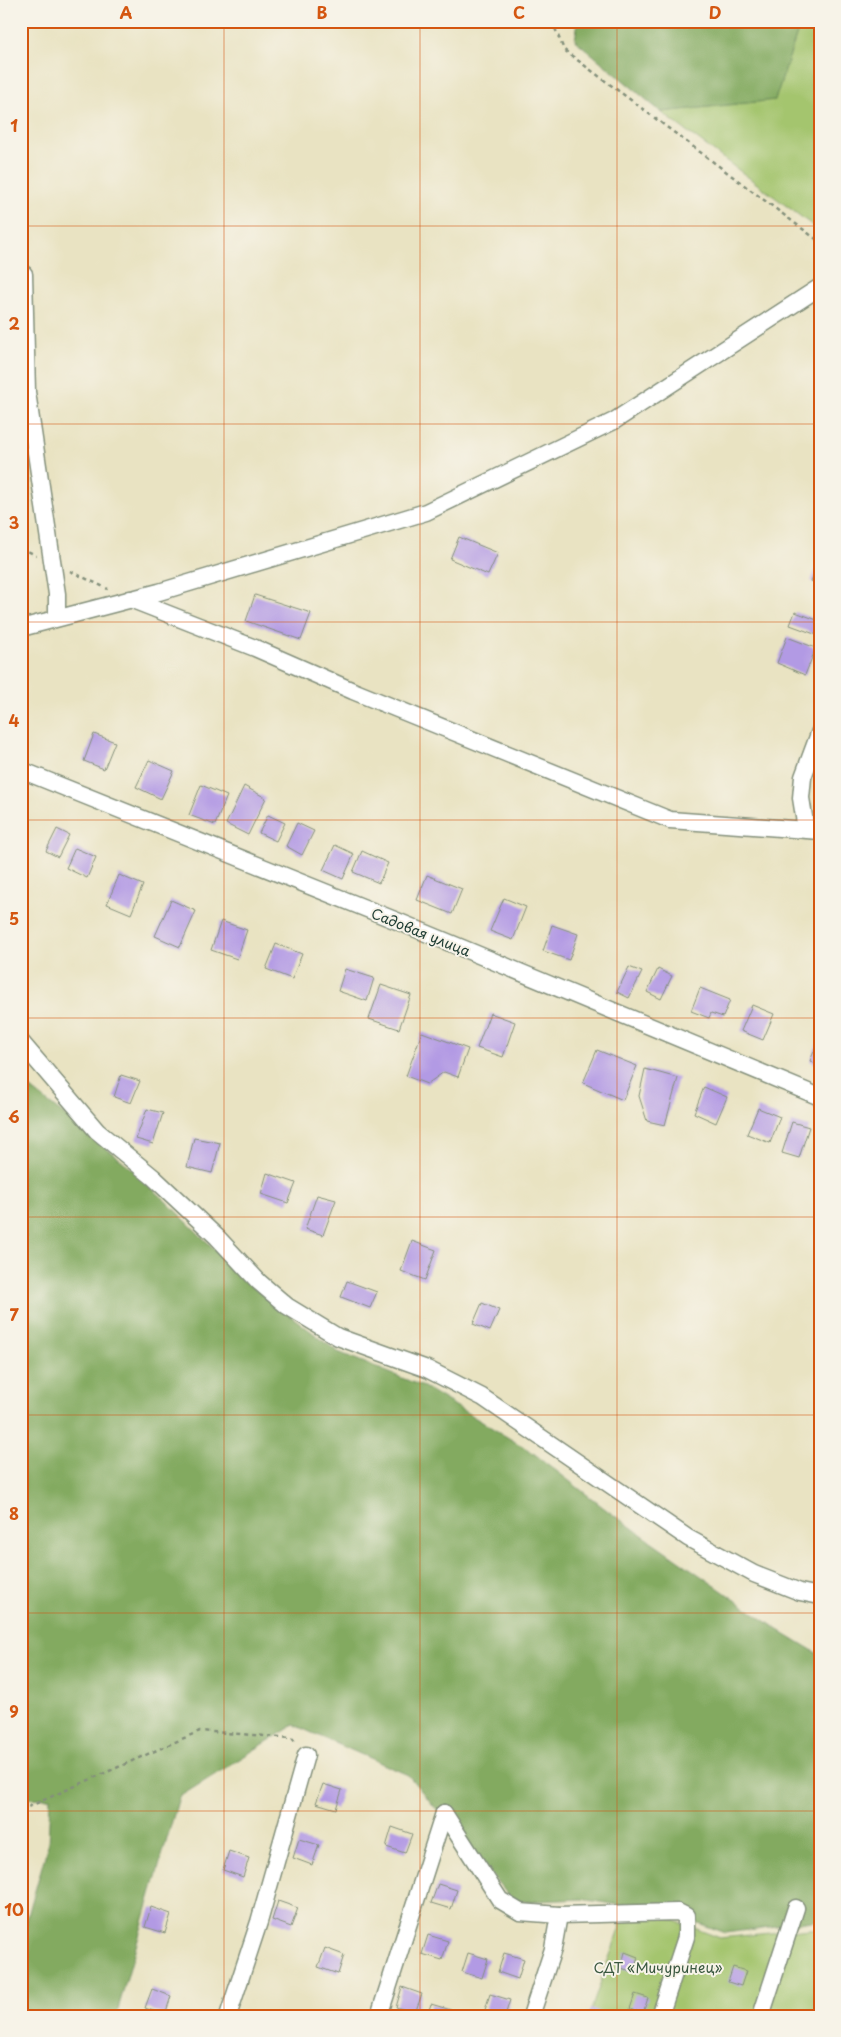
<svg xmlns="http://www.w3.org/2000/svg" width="841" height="2037" font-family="'Playpen Sans',sans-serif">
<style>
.green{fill:#a4c56e;stroke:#628151}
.forest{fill:#83aa61;stroke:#51744a}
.building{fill:#b29ae4}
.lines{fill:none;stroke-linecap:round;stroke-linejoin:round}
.minor-casing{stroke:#84907b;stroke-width:19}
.path{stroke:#84907b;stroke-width:2.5;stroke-dasharray:4 4;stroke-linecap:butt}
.minor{stroke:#fff;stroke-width:16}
.grid{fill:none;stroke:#d45610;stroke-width:1;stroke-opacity:0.55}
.labels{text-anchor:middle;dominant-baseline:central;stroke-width:4;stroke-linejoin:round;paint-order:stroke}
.street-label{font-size:14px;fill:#1f3d34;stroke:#f7f3e8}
.park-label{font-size:14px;fill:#3a5840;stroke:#f7f3e8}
.neatline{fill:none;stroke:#d45610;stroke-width:2}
.grid-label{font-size:16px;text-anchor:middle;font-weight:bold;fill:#d45610}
</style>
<rect width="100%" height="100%" fill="#f7f3e8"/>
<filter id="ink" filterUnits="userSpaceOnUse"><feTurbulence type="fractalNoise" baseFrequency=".02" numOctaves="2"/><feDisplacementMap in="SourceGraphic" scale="10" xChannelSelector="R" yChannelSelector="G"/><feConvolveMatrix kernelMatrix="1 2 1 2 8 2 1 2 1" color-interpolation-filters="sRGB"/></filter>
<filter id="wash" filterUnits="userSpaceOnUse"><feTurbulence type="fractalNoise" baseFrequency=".0096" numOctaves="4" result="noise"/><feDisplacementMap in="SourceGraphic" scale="20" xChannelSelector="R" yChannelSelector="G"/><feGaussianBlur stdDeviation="1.12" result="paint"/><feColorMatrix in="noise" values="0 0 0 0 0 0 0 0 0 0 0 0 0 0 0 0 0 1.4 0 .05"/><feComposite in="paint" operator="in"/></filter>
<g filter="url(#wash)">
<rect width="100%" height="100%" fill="#e9e3c2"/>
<g class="green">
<path d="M801 21H820V231L661 112 775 100Z"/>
<path d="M625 1912 668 1918 720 1938 820 1928V2016H589Z"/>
</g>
<g class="forest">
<path d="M578 21H801L775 100 661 112 575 40Z"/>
<path d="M21 1081 135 1171 253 1287 338 1352 424 1387 532 1452 608 1511 777 1629 820 1655V1920L726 1933 673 1914 582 1899 514 1902 408 1775 294 1725 179 1797 116 2016H21V1940L48 1845 50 1798 21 1799Z"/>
</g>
<g id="blocks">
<g class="building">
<path d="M459 537 498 553 488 575 450 559Z"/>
<path d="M820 559V585L811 581Z"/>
<path d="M255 595 311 613 301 640 246 621Z"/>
<path d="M795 612 820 621V636L790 625Z"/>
<path d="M787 637 816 648 805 675 777 663Z"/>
<path d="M94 734 115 742 104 769 84 761Z"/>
<path d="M149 760 174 771 161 799 136 787Z"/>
<path d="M201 785 227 796 215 825 189 815Z"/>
<path d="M244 786 266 798 248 835 226 824Z"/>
<path d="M268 815 285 823 276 841 259 833Z"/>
<path d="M297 823 314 831 302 855 286 846Z"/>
<path d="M57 829 69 835 58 857 46 851Z"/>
<path d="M335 845 354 854 343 879 323 870Z"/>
<path d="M75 848 96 857 87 878 66 868Z"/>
<path d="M362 851 388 863 379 883 353 872Z"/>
<path d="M119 875 143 885 131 914 107 904Z"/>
<path d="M427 875 462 889 452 914 417 900Z"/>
<path d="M504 898 526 907 513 940 490 931Z"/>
<path d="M171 900 196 911 180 947 155 936Z"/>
<path d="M221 921 247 930 237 959 211 950Z"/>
<path d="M552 925 578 934 569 960 543 951Z"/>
<path d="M276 944 302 954 292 979 266 969Z"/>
<path d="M629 967 642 972 629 998 617 992Z"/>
<path d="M345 969 374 978 367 1001 338 991Z"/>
<path d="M658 969 672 976 661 999 647 992Z"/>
<path d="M381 985 411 995 399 1029 369 1019Z"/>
<path d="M700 988 730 1000 723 1017 711 1013 709 1018 691 1011Z"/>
<path d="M752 1005 774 1014 763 1040 741 1031Z"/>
<path d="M490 1013 515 1022 503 1057 477 1048Z"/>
<path d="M422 1032 468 1049 458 1077 444 1072 427 1084 406 1076Z"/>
<path d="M820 1037V1066L810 1061Z"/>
<path d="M597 1050 637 1066 623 1100 583 1083Z"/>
<path d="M645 1069 678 1078 665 1125 647 1121 639 1096Z"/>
<path d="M121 1075 140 1081 131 1103 114 1097Z"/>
<path d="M704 1087 727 1097 716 1123 694 1113Z"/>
<path d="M758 1108 780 1117 770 1143 747 1134Z"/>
<path d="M147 1109 163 1113 153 1144 136 1139Z"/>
<path d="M792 1122 809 1127 799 1158 782 1153Z"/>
<path d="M194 1138 220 1143 212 1173 187 1167Z"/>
<path d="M267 1173 296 1183 288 1203 261 1194Z"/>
<path d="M317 1195 336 1200 323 1235 305 1229Z"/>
<path d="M412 1241 436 1250 425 1280 401 1271Z"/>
<path d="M347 1281 377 1292 370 1308 341 1297Z"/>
<path d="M482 1303 499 1310 490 1331 473 1324Z"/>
<path d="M323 1784 342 1790 336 1809 316 1803Z"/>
<path d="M392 1827 412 1834 405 1853 386 1847Z"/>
<path d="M299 1839 319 1845 312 1865 293 1858Z"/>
<path d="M229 1851 249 1858 243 1877 223 1870Z"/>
<path d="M438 1884 457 1890 451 1909 431 1903Z"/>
<path d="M278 1901 298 1908 291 1927 272 1920Z"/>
<path d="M151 1907 171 1914 165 1933 145 1927Z"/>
<path d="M428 1935 448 1941 442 1960 422 1954Z"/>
<path d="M325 1948 344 1955 338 1974 318 1967Z"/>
<path d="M625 1952 638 1957 634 1972 621 1968Z"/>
<path d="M468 1953 488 1959 482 1978 462 1972Z"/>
<path d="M504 1953 524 1959 518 1979 498 1972Z"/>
<path d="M733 1967 746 1971 741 1986 728 1982Z"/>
<path d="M402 1987 422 1994 415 2013 396 2007Z"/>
<path d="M152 1989 171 1996 165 2015 145 2008Z"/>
<path d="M490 1994 510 2000 505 2016H492L484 2013Z"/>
<path d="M635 1994 648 1998 643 2013 630 2009Z"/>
<path d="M431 2004 451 2010 449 2016H427Z"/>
<path d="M590 2009 603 2013V2016H588Z"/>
</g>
</g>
</g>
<g filter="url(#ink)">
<use href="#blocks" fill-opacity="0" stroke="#84907b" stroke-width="1"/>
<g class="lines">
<defs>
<g id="minor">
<path d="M24 274 27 392 57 594V618"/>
<path d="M130 599 255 648 353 691 670 820 820 831"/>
<path d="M21 628 159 592 426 512 614 421 820 287"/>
<path d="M21 770 397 921 820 1097"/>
<path d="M806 829 801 798 803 777 820 731"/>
<path d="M21 1042 97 1131 153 1177 217 1237 259 1282 287 1306 338 1337 427 1369 482 1397 688 1538 754 1574 800 1592 820 1596"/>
<path d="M444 1813 500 1900 520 1912 559 1915 678 1912 686 1916V1937L660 2016"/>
<path d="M228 2016 259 1922 306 1755"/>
<path d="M379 2016 444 1813"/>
<path d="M531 2016 553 1949 559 1915"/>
<path d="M761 2016 796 1908"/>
</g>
</defs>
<use href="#minor" class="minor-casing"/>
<g class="path">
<path d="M552 21 564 50 820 242"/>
<path d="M21 548 36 555"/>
<path d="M70 571 108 589"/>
<path d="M21 1810 200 1731 292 1738 297 1744"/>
</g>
<use href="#minor" class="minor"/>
</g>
</g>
<path class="grid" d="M224 21V2016M420 21V2016M617 21V2016M21 226H820M21 424H820M21 622H820M21 820H820M21 1018H820M21 1217H820M21 1415H820M21 1613H820M21 1811H820"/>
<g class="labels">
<g class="street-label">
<text transform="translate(421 932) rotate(22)">Садовая улица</text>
</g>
<g class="park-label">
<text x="658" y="1967">СДТ «Мичуринец»</text>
</g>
</g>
<rect width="841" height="2037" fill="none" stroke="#f7f3e8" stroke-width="55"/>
<rect x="28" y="28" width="786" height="1982" class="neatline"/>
<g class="grid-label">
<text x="126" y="19">A</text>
<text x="322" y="19">B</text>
<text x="519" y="19">C</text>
<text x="715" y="19">D</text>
<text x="14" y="132">1</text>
<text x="14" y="330">2</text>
<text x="14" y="529">3</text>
<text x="14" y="727">4</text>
<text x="14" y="925">5</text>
<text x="14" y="1123">6</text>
<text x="14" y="1321">7</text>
<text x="14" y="1520">8</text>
<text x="14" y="1718">9</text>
<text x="14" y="1916">10</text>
</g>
</svg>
